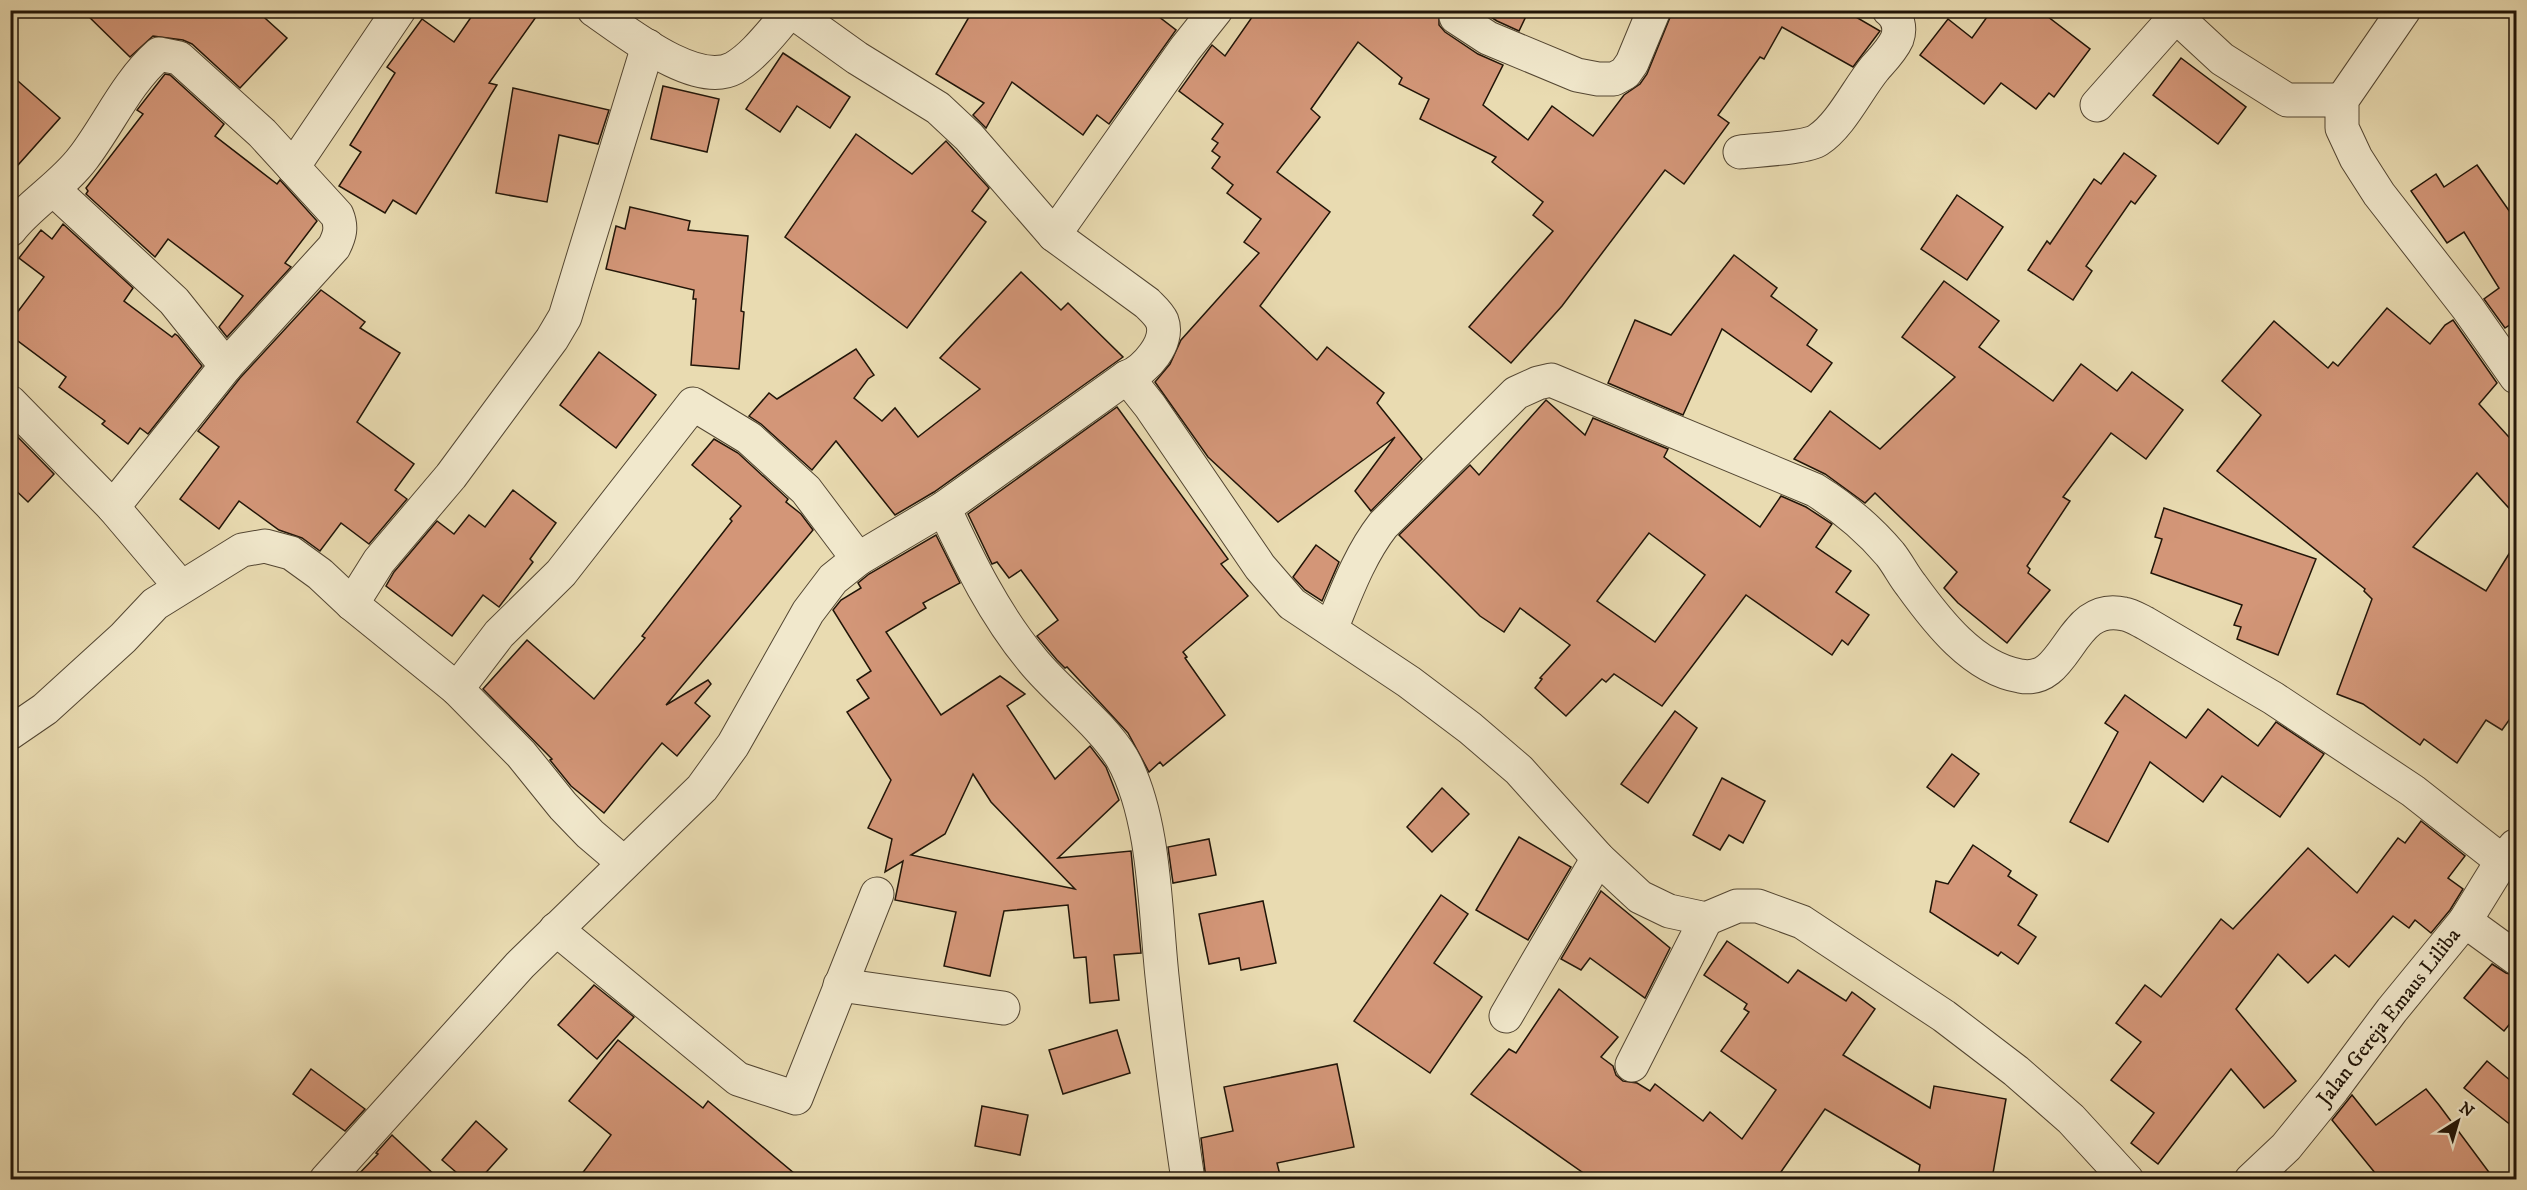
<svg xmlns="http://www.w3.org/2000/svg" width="2527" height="1190" font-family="'IM FELL DW Pica',serif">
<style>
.building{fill:#d39678;stroke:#211508;stroke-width:1.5;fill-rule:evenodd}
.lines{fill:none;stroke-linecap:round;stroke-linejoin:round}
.street-casing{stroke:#534632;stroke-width:35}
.street{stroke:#f1e8cc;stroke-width:33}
.labels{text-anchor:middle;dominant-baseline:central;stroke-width:5;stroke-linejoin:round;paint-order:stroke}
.street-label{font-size:21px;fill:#211508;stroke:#f1e8cc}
</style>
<rect width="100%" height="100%" fill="#e9dbb1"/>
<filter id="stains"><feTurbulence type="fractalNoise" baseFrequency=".00333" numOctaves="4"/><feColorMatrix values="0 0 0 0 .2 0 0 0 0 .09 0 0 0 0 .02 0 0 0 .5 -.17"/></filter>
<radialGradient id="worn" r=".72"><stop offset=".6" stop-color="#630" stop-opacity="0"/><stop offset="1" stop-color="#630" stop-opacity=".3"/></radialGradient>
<g class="building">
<path d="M82 10H256L287 38 240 88 192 44 183 40 153 36 130 57Z"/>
<path d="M476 10H541L489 83 497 85 416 214 393 200 385 213 339 186 361 152 350 145 395 73 387 67 422 19 454 42Z"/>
<path d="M973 10H1150L1176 30 1109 124 1097 115 1083 135 1012 82 986 128 973 115 984 103 936 74Z"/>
<path d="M1257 10H1439V25L1445 32 1478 54 1503 65 1483 105 1528 140 1552 106 1593 136 1624 95 1640 84 1647 74 1673 10H1844L1880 31 1853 67 1782 27 1764 59 1760 57 1718 115 1729 123 1684 184 1665 170 1562 306 1511 363 1469 327 1553 231 1533 215 1543 202 1492 162 1496 157 1420 119 1429 99 1399 84 1402 78 1358 42 1311 109 1320 117 1277 172 1330 212 1260 306 1317 360 1327 347 1384 393 1377 403 1422 459 1371 511 1355 491 1395 437 1278 522 1208 457 1155 382 1170 364 1181 340 1259 253 1244 242 1261 219 1227 193 1233 185 1212 168 1220 157 1212 151 1218 143 1212 139 1223 124 1179 91 1212 45 1225 56Z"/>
<path d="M1480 10H1529L1519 31 1497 21Z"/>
<path d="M1992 10H2039L2090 49 2054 97 2049 93 2036 109 2001 83 1984 104 1920 55 1948 19 1972 38Z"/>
<path d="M783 53 850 97 830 128 797 106 780 132 746 109Z"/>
<path d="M2181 58 2246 107 2218 144 2153 95Z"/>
<path d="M10 74 60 118 10 174Z"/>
<path d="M165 74 170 75 224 124 215 136 277 184 280 180 317 221 285 263 291 267 227 337 219 327 243 296 168 239 155 257 86 194 88 191 86 188 143 114 137 110Z"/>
<path d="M663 86 719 99 707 152 651 139Z"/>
<path d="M513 88 609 110 598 144 559 135 547 202 496 193Z"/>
<path d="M856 134 912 174 946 141 989 188 972 211 986 222 907 328 785 237Z"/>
<path d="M2124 153 2156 176 2135 204 2131 201 2086 266 2092 271 2073 300 2028 270 2047 241 2050 244 2094 179 2101 184Z"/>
<path d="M2477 165 2517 222V320L2505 328 2484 299 2499 288 2464 232 2447 243 2411 191 2436 174 2444 187Z"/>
<path d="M1957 195 2003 227 1967 280 1921 249Z"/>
<path d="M630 207 690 221 688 230 748 236 741 311 744 312 739 369 691 365 696 299H693L694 290 606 269 616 226 625 229Z"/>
<path d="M63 224 133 288 124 301 172 337 175 334 178 336 202 366 148 434 140 428 128 444 102 424 105 421 59 387 66 377 10 335V322L44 277 19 258 41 230 52 239Z"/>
<path d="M1734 255 1777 288 1771 296 1817 330 1807 345 1832 363 1811 392 1722 329 1683 415 1608 383 1635 320 1671 335Z"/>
<path d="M1021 272 1061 310 1068 303 1123 357 934 492 895 515 836 441 812 470 761 424 749 416 769 393 777 399 856 349 874 375 868 379 854 398 882 421 895 408 918 437 980 389 940 358Z"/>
<path d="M1944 281 1999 321 1979 347 2053 401 2081 364 2117 391 2132 372 2183 410 2146 459 2111 433 2063 497 2070 501 2027 566 2030 569 2028 573 2050 590 2007 643 1958 603 1944 588 1957 572 1875 493 1865 503 1825 474 1794 459 1830 411 1880 449 1955 377 1902 337Z"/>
<path d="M321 290 365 322 360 328 400 353 357 422 414 464 395 490 407 499 369 544 341 523 320 551 302 538 279 530 239 501 219 529 180 499 219 447 198 431 240 378Z"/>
<path d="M2387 308 2430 344 2445 325 2453 320 2497 383 2479 404 2517 446V517L2477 473 2413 547 2486 591 2517 541V709L2502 730 2486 720 2457 763 2424 739 2420 745 2363 704 2337 694 2372 599 2364 591 2365 589 2217 471 2261 415 2222 381 2274 321 2328 368 2333 362 2338 366Z"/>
<path d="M599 352 656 395 616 448 560 405Z"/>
<path d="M1546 400 1585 435 1593 418 1668 449 1664 457 1760 527 1781 496 1806 507 1832 524 1816 547 1851 571 1836 592 1869 615 1848 645 1842 640 1832 655 1746 595 1662 706 1614 674 1606 682 1602 679 1566 716 1535 688 1542 679 1540 678 1570 645 1520 608 1504 632 1480 616 1399 535 1470 465 1479 475ZM1649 533 1705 575 1655 642 1597 601Z"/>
<path d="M1117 407 1228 559 1221 564 1248 596 1183 652 1187 657 1185 658 1225 715 1163 766 1160 762 1149 772 1128 733 1067 667 1065 668 1057 660 1037 636 1058 620 1021 570 1009 578 997 562 992 564 968 514Z"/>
<path d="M10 429 54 474 28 502 10 485Z"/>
<path d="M714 439 738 453 788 499 786 502 801 514 813 530 666 705 708 680 711 684 695 703 710 716 677 756 662 743 604 813 571 786 550 760 552 759 483 689 527 640 594 699 645 638 642 636 732 521 730 519 741 506 692 465Z"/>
<path d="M513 490 556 523 530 559 533 562 499 607 483 595 452 636 386 586 394 572 437 521 454 534 469 515 485 527Z"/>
<path d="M2164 508 2316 559 2278 655 2237 639 2241 627 2234 625 2242 605 2151 573 2162 539 2155 537Z"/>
<path d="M936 535 960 583 923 603 926 608 886 632 941 715 1000 676 1025 694 1007 706 1055 779 1090 746 1106 767 1119 800 1058 858 1131 851 1141 953 1114 955 1119 1000 1090 1003 1086 957 1074 958 1068 905 1004 911 990 976 944 966 956 912 895 900 903 861 885 872 892 839 868 828 891 780 847 712 869 698 857 680 871 671 833 610 841 600 861 588 858 583 869 574ZM973 774 991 802 1075 889 911 855 945 834Z"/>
<path d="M1316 545 1339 562 1322 601 1305 590 1293 577Z"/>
<path d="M2125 695 2186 738 2208 709 2258 746 2276 722 2324 754 2280 817 2222 776 2203 802 2150 762 2108 842 2070 822 2118 732 2105 723Z"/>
<path d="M1675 711 1697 728 1648 803 1621 784Z"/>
<path d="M1952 754 1979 774 1954 807 1927 787Z"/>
<path d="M1722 778 1765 801 1743 843 1729 835 1720 850 1693 835Z"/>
<path d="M1442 788 1469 814 1432 852 1407 827Z"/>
<path d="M2421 821 2465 856 2448 878 2463 889 2450 910 2431 933 2415 920 2409 928 2393 916 2349 967 2335 955 2308 983 2278 954 2236 1009 2296 1081 2264 1108 2231 1069 2158 1164 2131 1143 2154 1113 2111 1080 2141 1042 2116 1023 2145 985 2161 997 2221 919 2233 929 2308 848 2357 893 2398 838 2405 843Z"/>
<path d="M1519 837 1571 867 1528 940 1476 910Z"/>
<path d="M1209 839 1216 875 1173 883 1168 847Z"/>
<path d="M1973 845 2011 871 2008 876 2037 895 2018 925 2036 937 2018 964 2001 952 1998 956 1930 912 1936 881 1948 884Z"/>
<path d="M1601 891 1670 948 1645 998 1590 958 1581 970 1561 959Z"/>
<path d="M1441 895 1468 914 1434 963 1482 997 1430 1073 1354 1021Z"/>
<path d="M1263 901 1276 963 1241 970 1239 958 1209 964 1199 914Z"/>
<path d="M1727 941 1788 983 1798 970 1846 1001 1852 992 1875 1009 1843 1055 1930 1108 1934 1086 2006 1099 1992 1179H1937L1918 1176 1920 1165 1825 1109 1776 1179H1592L1471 1094 1509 1049 1516 1053 1559 989 1618 1037 1601 1057 1613 1066 1616 1075 1623 1081 1637 1083 1650 1091 1655 1084 1703 1121 1710 1112 1742 1139 1776 1090 1721 1051 1749 1012 1744 1009 1747 1004 1704 975Z"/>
<path d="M2492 964 2506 973 2517 976V1015L2504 1031 2464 998Z"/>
<path d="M594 985 634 1017 597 1059 558 1025Z"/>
<path d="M1117 1030 1130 1073 1063 1094 1049 1050Z"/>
<path d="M618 1040 703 1108 708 1101 801 1179H578L611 1135 569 1101Z"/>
<path d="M2487 1061 2517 1086V1130L2464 1088Z"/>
<path d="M1337 1064 1354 1147 1277 1163 1281 1179H1206L1201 1138 1233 1131 1224 1087Z"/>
<path d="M311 1069 365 1109 345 1131 293 1094Z"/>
<path d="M2426 1089 2439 1105 2494 1179H2380L2332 1120 2352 1095 2376 1125Z"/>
<path d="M982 1106 1028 1115 1020 1155 975 1146Z"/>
<path d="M476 1121 507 1149 480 1179H464L442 1160Z"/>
<path d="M392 1135 394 1137 439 1179H354L378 1154 376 1153Z"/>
</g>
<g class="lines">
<defs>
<g id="street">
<path d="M594 10C625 31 696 89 734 68 756 55 773 30 790 12"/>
<path d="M2169 10 2222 59 2287 100H2342"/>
<path d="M2404 10 2342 100V128L2356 158 2379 194 2467 307 2516 377"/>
<path d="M1456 17 1488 38 1577 75 1598 79H1614L1625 73 1632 63 1654 10"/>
<path d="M2097 105 2176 16"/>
<path d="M1740 152C1756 150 1806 148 1818 140 1841 125 1857 90 1875 68 1883 59 1892 50 1897 39 1901 28 1898 17 1889 10"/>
<path d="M293 167 399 10"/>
<path d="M54 190 174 301 226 366"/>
<path d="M10 230C30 204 62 186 83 158 109 124 126 83 159 54L179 58 262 133 337 215C342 227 340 235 334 247L226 366 113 507"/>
<path d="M1054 235 1185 49 1216 10"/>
<path d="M1127 377 1150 406 1260 567 1292 604 1409 682 1470 728 1519 770 1598 858 1640 897 1669 911 1706 919 1737 906H1758L1802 922 1944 1016 2016 1071 2071 1119 2127 1180"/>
<path d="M10 402 113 507 180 586"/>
<path d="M944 508C969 562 994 614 1033 661 1059 693 1101 723 1122 758 1155 816 1155 910 1162 976 1169 1044 1178 1112 1188 1180"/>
<path d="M352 604 379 561 451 476 552 339 565 317 648 46"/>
<path d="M1331 629C1346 593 1359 556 1383 525L1516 393 1538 383 1551 380 1815 490C1844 508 1868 528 1890 554 1898 564 1903 575 1911 585 1937 621 1973 668 2020 676 2069 686 2068 601 2124 614 2131 615 2139 620 2145 623L2273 698 2413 791 2502 861"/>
<path d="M457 689 499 634 561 573 693 404 749 438 806 490 858 559"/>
<path d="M10 733 45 709 123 638 155 604 242 550 265 546 291 553 320 574 352 604 457 689 521 754 563 806 590 834 624 863"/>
<path d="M2465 921 2516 958"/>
<path d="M556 929 738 1079 796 1098 877 894"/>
<path d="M840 985 1003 1008"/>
<path d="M1506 1016 1598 858"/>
<path d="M1632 1065 1706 919"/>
<path d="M326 1180 520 965 702 788 733 745 808 612 833 579 858 559 944 508 1127 377C1145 371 1170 342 1162 321 1159 314 1153 309 1147 303L1054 235 969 137 938 108 857 58 790 10"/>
<path d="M2251 1180 2286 1147 2333 1089 2392 1010 2465 921 2502 861 2515 846"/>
</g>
</defs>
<use href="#street" class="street-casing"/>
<use href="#street" class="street"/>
</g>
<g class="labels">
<g class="street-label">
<text transform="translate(2389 1017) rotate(-52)">Jalan Gereja Emaus Liliba</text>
</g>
</g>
<rect width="2527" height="1190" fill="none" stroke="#e9dbb1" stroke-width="36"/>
<rect x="12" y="12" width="2503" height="1166" fill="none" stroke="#211508" stroke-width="3"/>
<rect x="18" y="18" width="2491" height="1154" fill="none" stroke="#211508" stroke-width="1.5"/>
<g transform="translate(2458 1121) rotate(37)" stroke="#f1e8cc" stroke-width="4.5" paint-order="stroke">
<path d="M0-4.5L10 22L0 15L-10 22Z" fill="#211508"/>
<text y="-9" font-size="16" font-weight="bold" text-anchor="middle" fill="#211508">N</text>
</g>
<rect width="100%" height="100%" filter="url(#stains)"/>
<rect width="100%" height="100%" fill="url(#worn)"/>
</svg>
